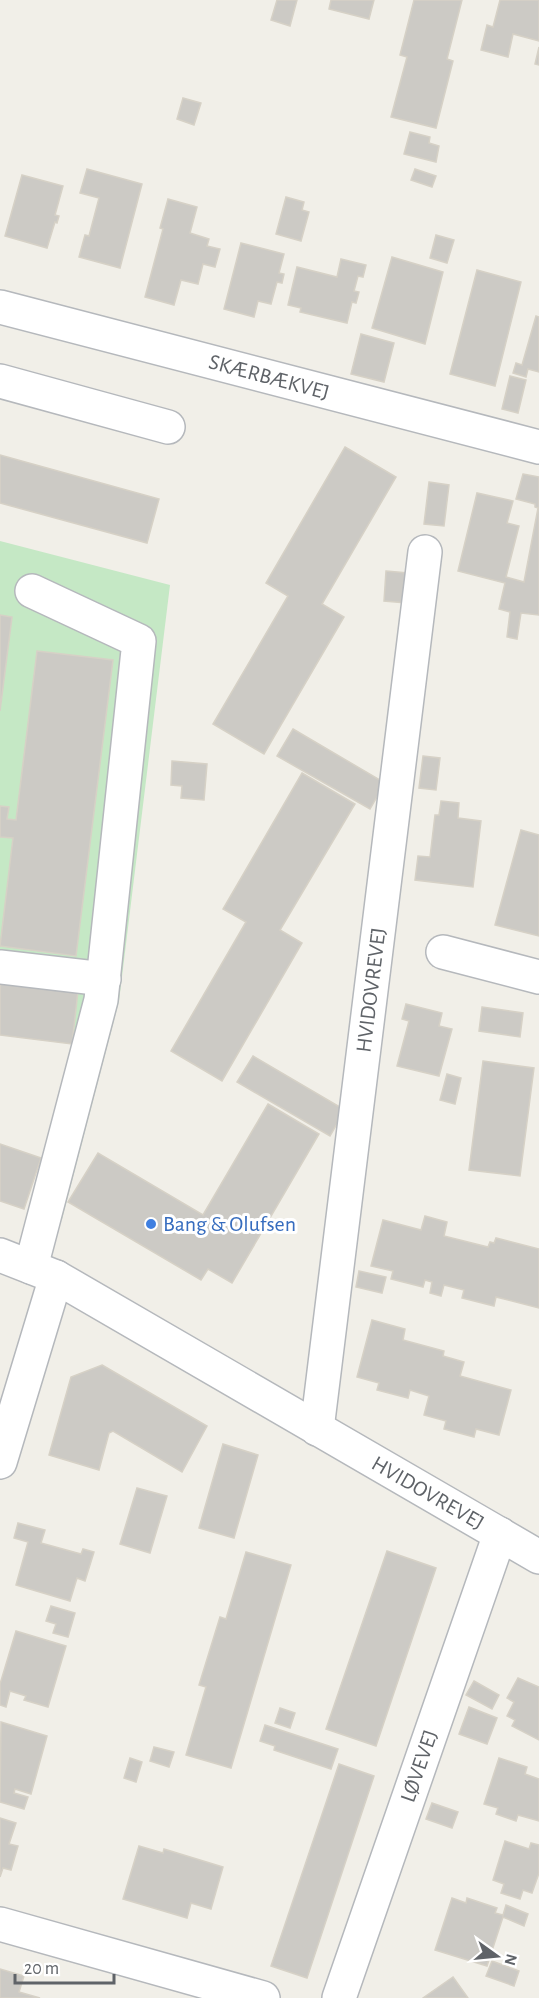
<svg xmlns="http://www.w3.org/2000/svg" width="539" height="1998" font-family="'Alegreya Sans',sans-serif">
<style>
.green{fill:#c5e8c5}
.building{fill:#cccac5;stroke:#d6d1c6;stroke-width:1.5}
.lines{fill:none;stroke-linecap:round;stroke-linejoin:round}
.minor-casing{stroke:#b5b8bc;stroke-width:36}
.minor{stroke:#fff;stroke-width:33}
.shop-dot{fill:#3f7fe0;stroke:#fff;stroke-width:2}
.labels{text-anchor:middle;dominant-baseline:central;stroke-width:6;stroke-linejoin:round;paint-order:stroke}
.street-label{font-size:22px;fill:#5f6368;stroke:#fff}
.shop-label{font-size:22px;fill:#366cbe;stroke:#fff;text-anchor:start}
</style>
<rect width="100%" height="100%" fill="#f1efe8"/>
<path class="green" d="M0 541 170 585 119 1001 62 1219 35 1210 79 1042 0 1032Z"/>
<g class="building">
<path d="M277 0H297L290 26 271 20Z"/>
<path d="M331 0H374L369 19 329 9Z"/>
<path d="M414 0H462L447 59 453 61 436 128 391 117 407 57 400 55Z"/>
<path d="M500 0H539V41L513 34 508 57 481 50 487 25 493 27Z"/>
<path d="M539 47V65L535 64Z"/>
<path d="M183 98 201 103 194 125 177 119Z"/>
<path d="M410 132 430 137 429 143 439 146 436 162 404 154Z"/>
<path d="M87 169 142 184 120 268 79 257 85 235 89 236 99 198 80 193Z"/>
<path d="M415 169 436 176 432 187 411 180Z"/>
<path d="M22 175 63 186 55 215 59 216 57 223 55 222 47 248 5 236Z"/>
<path d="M286 197 304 202 302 210 309 212 301 241 276 234Z"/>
<path d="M168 199 197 207 190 233 209 239 207 246 220 249 215 267 203 264 198 284 181 280 174 305 145 297 163 229 160 228Z"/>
<path d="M436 235 454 240 447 263 430 258Z"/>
<path d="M241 243 284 254 279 273 284 274 282 283 277 282 271 304 258 301 254 317 224 309Z"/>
<path d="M392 257 443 272 425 344 372 328Z"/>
<path d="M341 259 366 265 363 277 358 276 354 291 359 292 356 303 352 302 347 323 300 312 301 308 288 305 297 267 337 277Z"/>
<path d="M477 270 521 282 495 386 450 374Z"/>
<path d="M536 316 539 317V372L528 369 526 377 513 373 516 363 522 365Z"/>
<path d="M361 334 394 343 384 382 351 374Z"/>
<path d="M510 376 526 380 518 413 502 409Z"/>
<path d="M345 447 396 477 322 604 344 617 264 754 213 724 288 596 266 583Z"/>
<path d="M0 455 159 499 147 543 0 503Z"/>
<path d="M523 474 539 477V615L521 613 517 639 507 637 510 612 499 609 505 583 458 571 477 493 513 501 507 523 519 526 506 577 524 582 538 508 535 507V504L516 499Z"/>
<path d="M429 482 449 485 444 526 424 524Z"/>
<path d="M386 571 408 573 406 603 384 601Z"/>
<path d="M0 615 12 617 0 711Z"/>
<path d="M37 651 113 660 76 956 0 946 13 838 0 837V806L9 807 7 819 16 820Z"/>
<path d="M293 729 385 783 370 809 277 756Z"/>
<path d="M423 756 440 758 436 790 419 788Z"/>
<path d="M172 761 207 764 204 800 181 798 182 786 171 785Z"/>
<path d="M302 773 355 804 280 930 302 943 222 1081 171 1051 246 922 223 909Z"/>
<path d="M441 801 459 803 458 818 481 821 473 887 415 880 418 856 430 857 435 815H439Z"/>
<path d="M521 830 539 835V936L495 925Z"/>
<path d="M0 981 78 991 72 1044 0 1035Z"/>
<path d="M406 1004 442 1013 439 1026 452 1029 439 1076 397 1066 409 1021 402 1019Z"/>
<path d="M482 1007 523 1013 520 1037 479 1031Z"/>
<path d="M253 1056 345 1110 330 1136 237 1082Z"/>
<path d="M483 1061 534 1068 520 1176 469 1170Z"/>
<path d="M447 1074 461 1078 455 1104 440 1100Z"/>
<path d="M268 1104 319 1134 232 1283 208 1269 201 1280 68 1202 98 1153 203 1215Z"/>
<path d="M0 1144 41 1158 24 1209 0 1201Z"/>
<path d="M425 1216 447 1222 444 1236 488 1247 490 1242 494 1243 496 1238 539 1249V1308L496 1297 494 1306 462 1298 464 1290 444 1285 441 1296 430 1293 432 1282 425 1280 423 1287 391 1279 393 1271 371 1266 383 1220 421 1230Z"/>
<path d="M359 1271 386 1277 382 1293 356 1287Z"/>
<path d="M372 1320 405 1329 403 1340 444 1351 443 1356 464 1362 460 1376 511 1390 499 1435 476 1429 474 1437 444 1429 446 1421 424 1415 429 1396 410 1390 408 1398 377 1390 379 1383 357 1377Z"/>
<path d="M102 1365 207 1426 182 1472 113 1431 109 1433 99 1470 49 1455 71 1377Z"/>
<path d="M223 1444 258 1455 234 1538 199 1528Z"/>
<path d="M137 1488 167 1496 150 1553 120 1544Z"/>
<path d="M18 1523 45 1530 41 1543 81 1554 83 1549 94 1552 85 1581 77 1578 70 1601 16 1585 28 1542 14 1538Z"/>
<path d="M387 1551 436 1568 376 1746 326 1729Z"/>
<path d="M246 1552 291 1565 231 1768 186 1755 206 1687 199 1685 220 1617 226 1619Z"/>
<path d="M51 1606 75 1613 68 1637 53 1633 56 1624 46 1621Z"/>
<path d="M16 1631 66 1646 48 1707 24 1700 26 1696 10 1691 6 1707 0 1705V1684Z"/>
<path d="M518 1678 539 1687V1740L512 1726 515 1720 507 1716 514 1702 507 1698Z"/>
<path d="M474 1681 499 1695 492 1709 466 1695Z"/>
<path d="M469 1707 497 1718 487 1744 459 1734Z"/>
<path d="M280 1708 295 1713 290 1728 275 1723Z"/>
<path d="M1 1722 47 1736 31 1794 15 1789 14 1793 28 1797 24 1809 0 1802Z"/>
<path d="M265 1725 338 1749 331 1769 274 1750 275 1746 260 1741Z"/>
<path d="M154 1747 174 1752 169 1767 150 1761Z"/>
<path d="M130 1758 142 1762 136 1782 124 1778Z"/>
<path d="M499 1758 527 1767 525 1774 539 1779V1821L518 1815 516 1821 496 1814 498 1808 484 1804Z"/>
<path d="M339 1764 374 1776 307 1978 271 1966Z"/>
<path d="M432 1803 458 1812 452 1828 426 1819Z"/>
<path d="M0 1818 16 1823 9 1844 18 1846 11 1870 3 1868 0 1877Z"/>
<path d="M505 1841 529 1849 531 1843 539 1845V1873L532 1893 523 1890 520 1899 501 1893 504 1884 493 1880Z"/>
<path d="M139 1846 163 1853 164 1849 223 1867 211 1909 191 1903 187 1918 123 1899Z"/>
<path d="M452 1898 466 1903 467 1898 497 1908 495 1913 503 1915 506 1905 528 1914 524 1926 503 1917 487 1966 435 1950Z"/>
<path d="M492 1961 519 1971 514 1986 486 1976Z"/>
<path d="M0 1969 24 1976 19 1992 40 1998H0Z"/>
<path d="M453 1977 468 1998H423Z"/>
</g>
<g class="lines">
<defs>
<g id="minor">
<path d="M0 307 539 447"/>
<path d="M0 381 168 427"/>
<path d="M443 952 539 977"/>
<path d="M0 967 104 979"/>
<path d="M0 1255 56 1277 539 1557"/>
<path d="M31 1267 101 1000 139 641 32 591"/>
<path d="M317 1429 425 552"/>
<path d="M0 1462 56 1277"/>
<path d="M0 1924 263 1998"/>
<path d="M339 1998 500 1534"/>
</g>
</defs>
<use href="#minor" class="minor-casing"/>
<use href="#minor" class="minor"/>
</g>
<circle class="shop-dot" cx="151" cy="1224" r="6"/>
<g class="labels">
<g class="street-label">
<text transform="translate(269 377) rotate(15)">SKÆRBÆKVEJ</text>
<text transform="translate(371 990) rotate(-83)">HVIDOVREVEJ</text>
<text transform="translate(428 1493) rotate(30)">HVIDOVREVEJ</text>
<text transform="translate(419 1766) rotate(-71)">LØVEVEJ</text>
</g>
<g class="shop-label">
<text x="163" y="1224">Bang &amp; Olufsen</text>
</g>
</g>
<g transform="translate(497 1956) rotate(105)" stroke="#ffffff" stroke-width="4.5" paint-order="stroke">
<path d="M0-4.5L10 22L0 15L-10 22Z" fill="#5f6368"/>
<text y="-9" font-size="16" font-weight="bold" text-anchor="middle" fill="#5f6368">N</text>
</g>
<path d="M15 1974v9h99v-9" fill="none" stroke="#5f6368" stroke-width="3"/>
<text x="24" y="1974" font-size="18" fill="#5f6368" stroke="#ffffff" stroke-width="4.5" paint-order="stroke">20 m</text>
</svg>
